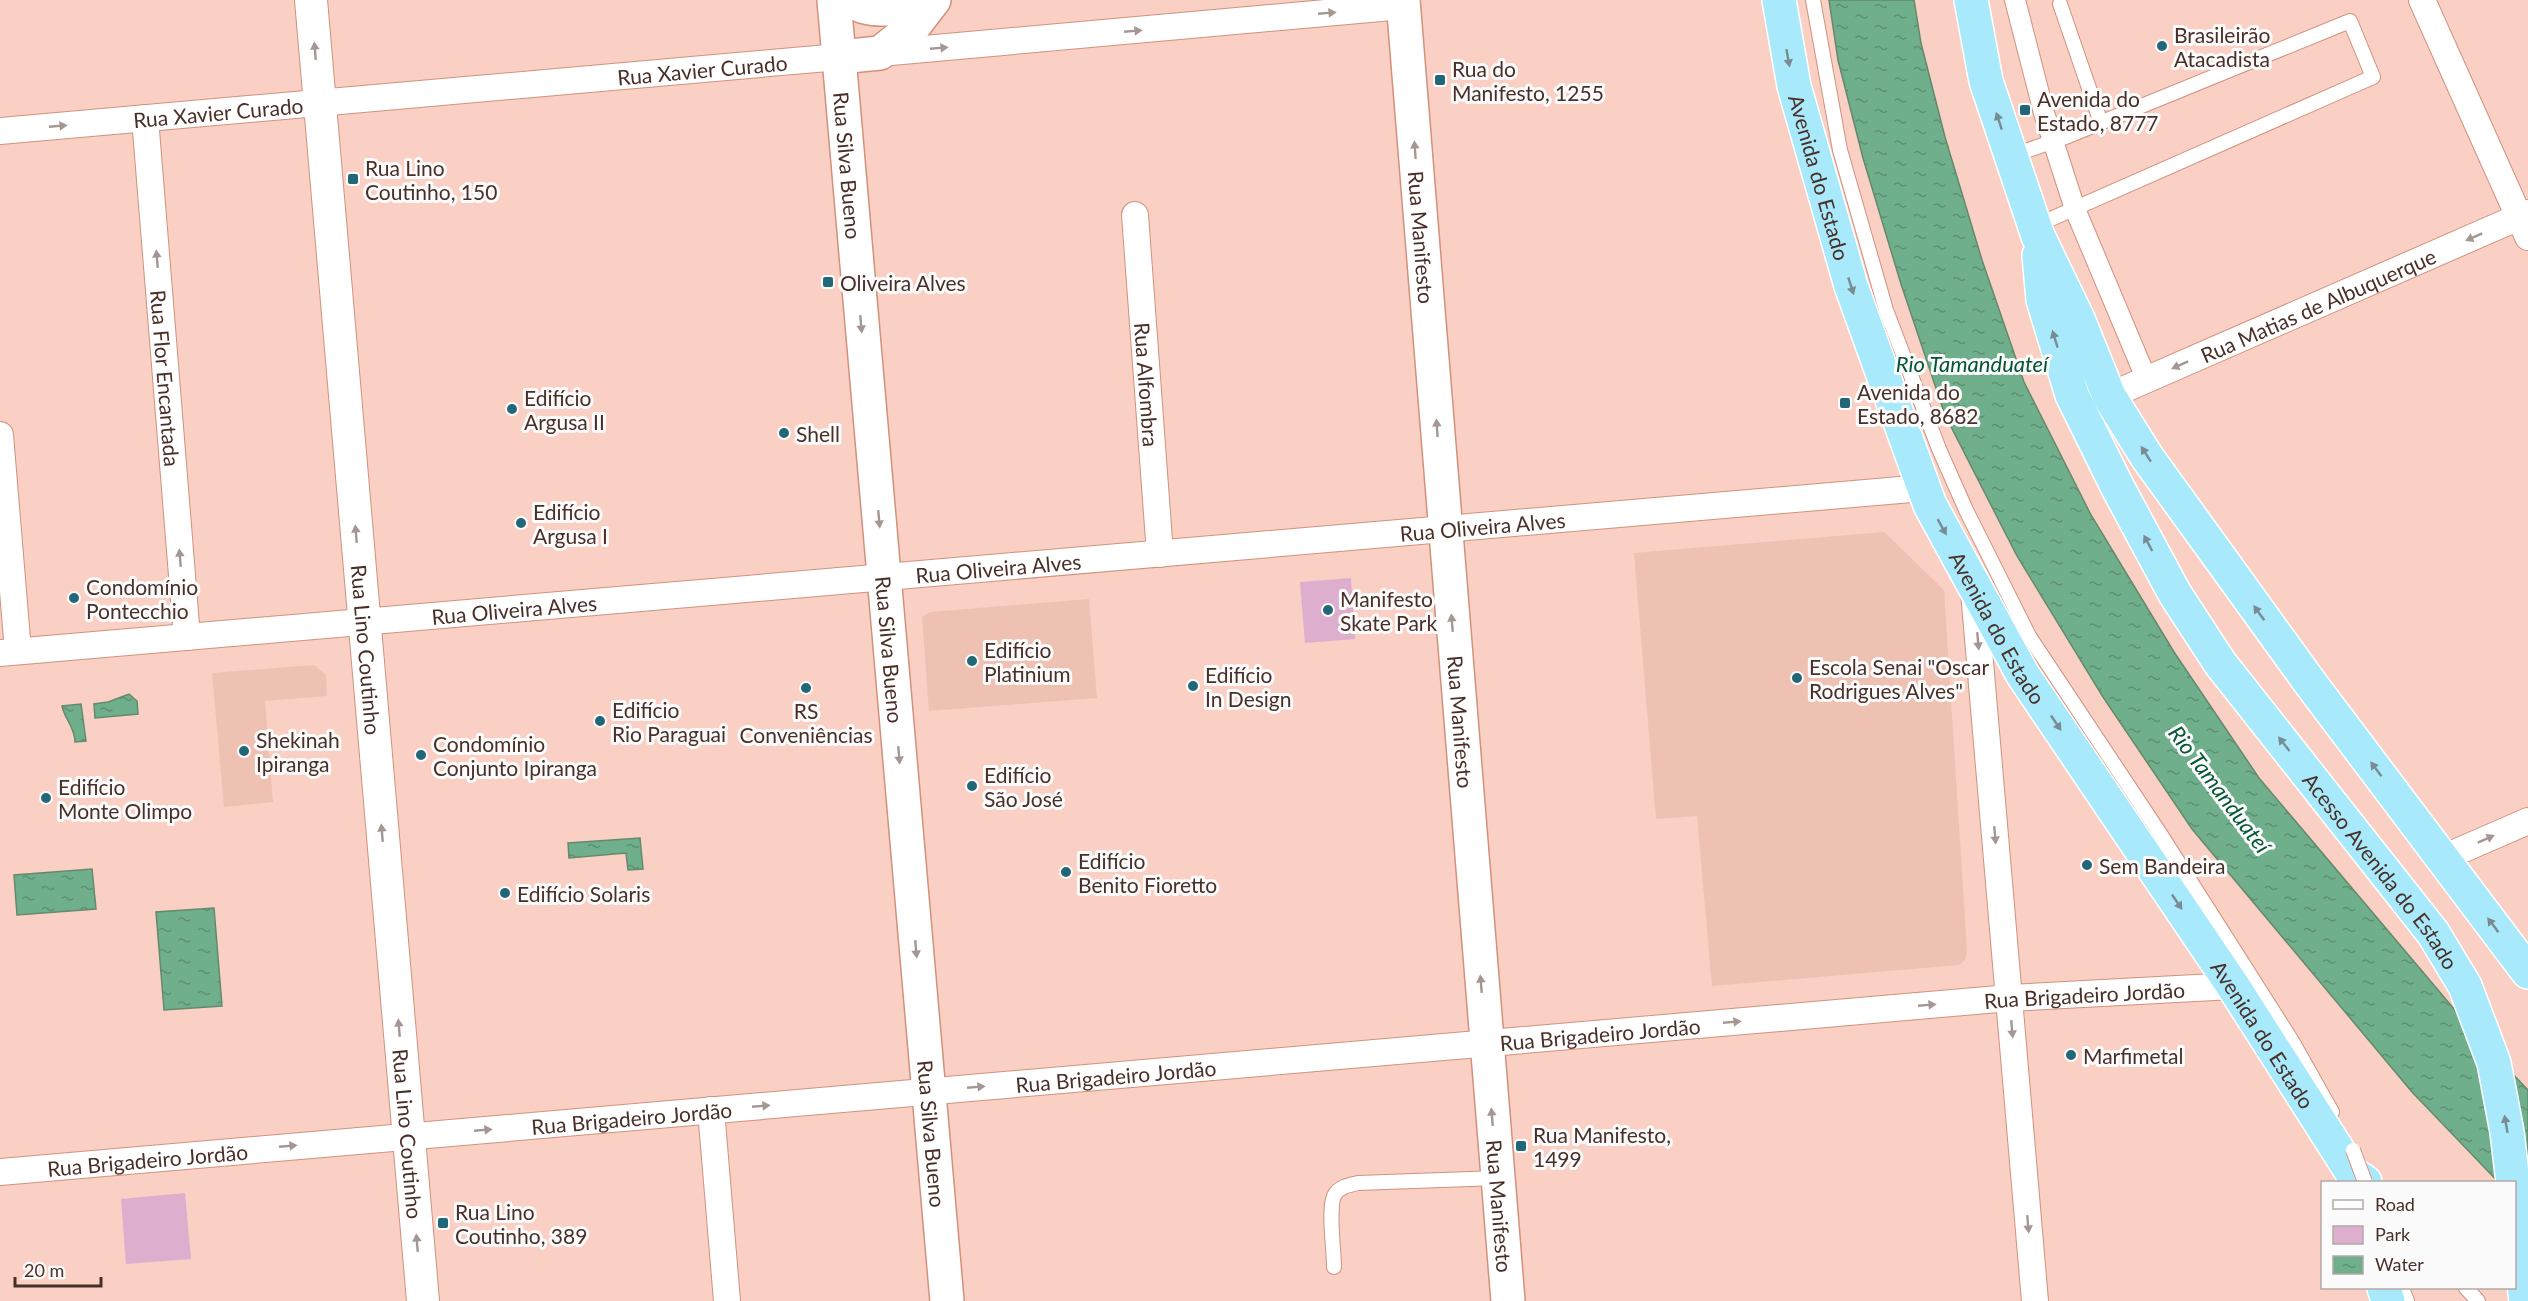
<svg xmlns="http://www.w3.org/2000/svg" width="2528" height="1301" font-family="Lato,sans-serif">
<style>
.built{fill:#eec1b3}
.green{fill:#ddaece}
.water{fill:url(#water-ripples);stroke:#64896d;stroke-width:1.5}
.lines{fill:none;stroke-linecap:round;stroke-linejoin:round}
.service-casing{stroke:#d1917d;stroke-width:16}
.pedestrian-casing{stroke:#d1917d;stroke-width:22}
.minor-casing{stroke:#d1917d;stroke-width:28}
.tertiary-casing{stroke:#d1917d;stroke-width:34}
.secondary-casing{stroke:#d1917d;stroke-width:36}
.trunk-casing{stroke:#fff;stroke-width:36}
.service{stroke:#fff;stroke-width:14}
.pedestrian{stroke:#fff;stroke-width:20}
.minor{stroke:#fff;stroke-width:26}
.tertiary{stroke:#fff;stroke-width:32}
.secondary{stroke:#fff;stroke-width:33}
.trunk{stroke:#a8eafc;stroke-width:33}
.service-bridge-casing{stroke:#d1917d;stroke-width:16;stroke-linecap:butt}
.service-bridge{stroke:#fff;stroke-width:14}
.oneway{fill:#a49793}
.oneway2{fill:#788c92}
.poi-dot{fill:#226778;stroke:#fbfbfb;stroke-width:2}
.labels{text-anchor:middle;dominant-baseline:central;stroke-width:6;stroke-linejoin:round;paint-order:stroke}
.poi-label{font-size:21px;fill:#492f27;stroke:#fbfbfb;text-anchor:start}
.street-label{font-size:21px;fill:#492f27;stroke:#fbfbfb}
.water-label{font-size:22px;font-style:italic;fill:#045634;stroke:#fbfbfb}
</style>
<defs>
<pattern id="water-ripples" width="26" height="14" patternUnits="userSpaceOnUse" patternTransform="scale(1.5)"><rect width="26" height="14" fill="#70af8b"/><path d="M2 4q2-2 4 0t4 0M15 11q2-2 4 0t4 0" fill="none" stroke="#5e8f72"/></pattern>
</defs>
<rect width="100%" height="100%" fill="#f9d0c3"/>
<g class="built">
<path d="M1884 532 1944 590 1967 951 1965 960 1959 965 1712 986 1697 816 1656 819 1634 553Z"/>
<path d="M1089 599 1097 698 929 711 922 617 925 615 930 612Z"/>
<path d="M314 665 326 675 327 696 265 701 273 802 224 807 212 673Z"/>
</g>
<g class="green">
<path d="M1351 578 1355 639 1305 643 1300 582Z"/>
<path d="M185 1193 191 1259 126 1264 121 1199Z"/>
</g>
<g class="water">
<path d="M1829 0H1914L1921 43 1945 137 1982 260 2024 382 2091 515 2174 652 2259 778 2476 1035 2528 1090V1213L2412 1092 2192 829 2103 697 2017 556 1945 415 1901 284 1863 158 1838 60Z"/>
<path d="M129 694 137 701 138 714 95 718 94 704 108 702Z"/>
<path d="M81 704 86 741 75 742C75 727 65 720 62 706Z"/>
<path d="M640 838 643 869 628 870 626 853 569 858 568 843Z"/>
<path d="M92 869 96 909 17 915 14 875Z"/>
<path d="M214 908 222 1006 164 1010 156 912Z"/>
</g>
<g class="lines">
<defs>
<g id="service">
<path d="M1813 0 1840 150 1886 310 1939 449 1966 510 2029 636 2161 835 2292 1041 2332 1112"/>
<path d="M2060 4 2101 123"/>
<path d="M2011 156 2063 138 2350 21 2373 77 2035 226"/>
<path d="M1334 1267C1334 1249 1328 1211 1334 1196 1338 1187 1349 1185 1358 1183L1498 1178"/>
<path d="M2402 1288 2407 1301"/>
<path d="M2466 1288 2478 1301"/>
</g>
<path id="pedestrian" d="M2015 0 2044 113 2075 209 2146 378"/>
<g id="minor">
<path d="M2422 0 2528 237"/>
<path d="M880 53 1403 6"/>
<path id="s1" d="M145 118 187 637"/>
<path id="s2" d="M0 131 839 57"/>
<path id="s3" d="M1135 215 1160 554"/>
<path id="s4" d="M2109 396 2528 213"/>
<path d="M0 435 18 651"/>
<path d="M1974 592 2035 1301"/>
<path id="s5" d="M0 653 1923 488"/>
<path d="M2443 858 2528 821"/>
<path d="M711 1110 727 1301"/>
<path id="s6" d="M0 1172 2010 998 2233 986"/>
</g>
<g id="tertiary">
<path id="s7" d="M311 0 423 1301"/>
</g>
<g id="secondary">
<path id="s8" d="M834 0 947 1301"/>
<path d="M851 0C869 14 901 10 919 0"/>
<path id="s9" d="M1403 0 1508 1301"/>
<path d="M839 57 880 53 914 26 934 0"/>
</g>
<g id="trunk">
<path id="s10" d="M1779 0 1794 86 1851 286 1930 505 2023 675 2233 986 2353 1174 2365 1182"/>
<path d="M1971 0 1986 81 2038 236 2078 319 2109 396 2147 457 2311 684 2528 972"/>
<path id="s11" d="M2039 255 2043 300 2072 395 2118 488 2175 594 2220 663 2433 933 2465 986 2494 1063 2507 1132 2513 1182"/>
<path d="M2514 1197 2526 1301"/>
<path d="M2384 1288 2388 1301"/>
</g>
</defs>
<use href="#service" class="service-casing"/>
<use href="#pedestrian" class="pedestrian-casing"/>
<use href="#minor" class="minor-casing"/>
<use href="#tertiary" class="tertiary-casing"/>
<use href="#secondary" class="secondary-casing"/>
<use href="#trunk" class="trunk-casing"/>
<use href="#service" class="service"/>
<use href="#pedestrian" class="pedestrian"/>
<use href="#minor" class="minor"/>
<use href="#tertiary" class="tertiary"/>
<use href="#secondary" class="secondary"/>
<use href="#trunk" class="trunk"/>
<defs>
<path id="service-bridge" d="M2353 1150 2365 1182"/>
</defs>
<use href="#service-bridge" class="service-bridge-casing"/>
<use href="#service-bridge" class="service-bridge"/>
</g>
<defs><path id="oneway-solid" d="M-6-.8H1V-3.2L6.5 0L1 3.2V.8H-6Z" transform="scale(1.5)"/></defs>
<g class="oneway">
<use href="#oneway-solid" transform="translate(1327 13) rotate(-5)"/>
<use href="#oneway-solid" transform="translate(1133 31) rotate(-5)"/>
<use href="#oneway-solid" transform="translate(939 48) rotate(-5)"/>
<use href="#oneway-solid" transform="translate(315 51) rotate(-95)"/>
<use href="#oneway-solid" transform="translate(58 126) rotate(-5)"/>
<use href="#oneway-solid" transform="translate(1415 150) rotate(-94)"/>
<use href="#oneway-solid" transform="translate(2474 237) rotate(156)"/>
<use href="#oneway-solid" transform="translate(157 259) rotate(-95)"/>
<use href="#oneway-solid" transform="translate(861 324) rotate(85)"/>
<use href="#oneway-solid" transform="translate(2180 365) rotate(156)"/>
<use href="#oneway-solid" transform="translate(1437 428) rotate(-94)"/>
<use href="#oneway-solid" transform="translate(879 519) rotate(85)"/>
<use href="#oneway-solid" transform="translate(356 534) rotate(-95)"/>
<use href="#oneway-solid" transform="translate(180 558) rotate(-95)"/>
<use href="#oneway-solid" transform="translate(1452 623) rotate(-95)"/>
<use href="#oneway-solid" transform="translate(1978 641) rotate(85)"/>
<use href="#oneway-solid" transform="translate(899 755) rotate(85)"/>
<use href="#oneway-solid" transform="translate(382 833) rotate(-95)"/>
<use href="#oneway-solid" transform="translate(1995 835) rotate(85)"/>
<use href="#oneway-solid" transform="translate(2486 839) rotate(-24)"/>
<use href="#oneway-solid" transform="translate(916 949) rotate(85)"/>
<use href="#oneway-solid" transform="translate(1481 984) rotate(-95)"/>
<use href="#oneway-solid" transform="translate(1927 1005) rotate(-5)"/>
<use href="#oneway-solid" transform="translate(1732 1022) rotate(-5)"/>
<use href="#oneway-solid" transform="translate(399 1028) rotate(-95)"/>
<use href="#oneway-solid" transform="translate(2012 1029) rotate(85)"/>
<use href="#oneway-solid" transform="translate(976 1087) rotate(-5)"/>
<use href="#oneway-solid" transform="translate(761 1106) rotate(-5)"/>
<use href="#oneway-solid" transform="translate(1492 1117) rotate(-95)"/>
<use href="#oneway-solid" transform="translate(483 1130) rotate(-5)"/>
<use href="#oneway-solid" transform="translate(288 1146) rotate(-5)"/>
<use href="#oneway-solid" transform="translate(2028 1224) rotate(85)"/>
<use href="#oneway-solid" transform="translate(417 1243) rotate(-95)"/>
</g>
<g class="oneway2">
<use href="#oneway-solid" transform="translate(1788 58) rotate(80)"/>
<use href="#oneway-solid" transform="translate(1999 121) rotate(-108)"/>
<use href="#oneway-solid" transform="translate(1851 286) rotate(72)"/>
<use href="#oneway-solid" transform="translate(2055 339) rotate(-107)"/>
<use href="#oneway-solid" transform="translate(2146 454) rotate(-123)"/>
<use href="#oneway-solid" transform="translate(1942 527) rotate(61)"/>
<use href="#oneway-solid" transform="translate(2148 543) rotate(-118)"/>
<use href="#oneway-solid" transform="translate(2259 613) rotate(-126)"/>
<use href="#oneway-solid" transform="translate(2056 723) rotate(56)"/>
<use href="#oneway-solid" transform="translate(2284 744) rotate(-128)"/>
<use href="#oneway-solid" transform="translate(2376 769) rotate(-127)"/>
<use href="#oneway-solid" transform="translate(2177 902) rotate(56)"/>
<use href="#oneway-solid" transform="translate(2493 925) rotate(-127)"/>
<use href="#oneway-solid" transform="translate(2506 1124) rotate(-100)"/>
</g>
<g class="poi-dot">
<circle cx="2162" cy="46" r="6"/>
<rect x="1434" y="74" width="12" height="12" rx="3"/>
<rect x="2019" y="104" width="12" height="12" rx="3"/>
<rect x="347" y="173" width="12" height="12" rx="3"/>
<rect x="822" y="276" width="12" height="12" rx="3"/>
<rect x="1839" y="397" width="12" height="12" rx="3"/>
<circle cx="512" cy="409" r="6"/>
<circle cx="784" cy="433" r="6"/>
<circle cx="521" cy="523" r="6"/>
<circle cx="74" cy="598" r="6"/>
<circle cx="1328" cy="610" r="6"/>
<circle cx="972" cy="661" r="6"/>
<circle cx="1797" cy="678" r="6"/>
<circle cx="1193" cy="686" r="6"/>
<circle cx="806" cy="688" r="6"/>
<circle cx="600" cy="721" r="6"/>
<circle cx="244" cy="751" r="6"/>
<circle cx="421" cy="755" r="6"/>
<circle cx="972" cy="786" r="6"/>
<circle cx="46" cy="798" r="6"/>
<circle cx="2087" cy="865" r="6"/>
<circle cx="1066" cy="872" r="6"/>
<circle cx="505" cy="893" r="6"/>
<circle cx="2071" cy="1055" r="6"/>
<rect x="1515" y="1140" width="12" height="12" rx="3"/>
<rect x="437" y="1217" width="12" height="12" rx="3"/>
</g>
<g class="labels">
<g class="poi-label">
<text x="2174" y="34">Brasileirão<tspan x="2174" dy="24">Atacadista</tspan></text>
<text x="1452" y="68">Rua do<tspan x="1452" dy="24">Manifesto, 1255</tspan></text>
<text x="2037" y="98">Avenida do<tspan x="2037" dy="24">Estado, 8777</tspan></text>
<text x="365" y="167">Rua Lino<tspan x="365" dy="24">Coutinho, 150</tspan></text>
<text x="840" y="282">Oliveira Alves</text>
<text x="1857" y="391">Avenida do<tspan x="1857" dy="24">Estado, 8682</tspan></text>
<text x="524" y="397">Edifício<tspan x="524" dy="24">Argusa II</tspan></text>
<text x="796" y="433">Shell</text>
<text x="533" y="511">Edifício<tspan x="533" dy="24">Argusa I</tspan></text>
<text x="86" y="586">Condomínio<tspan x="86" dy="24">Pontecchio</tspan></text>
<text x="1340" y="598">Manifesto<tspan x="1340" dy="24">Skate Park</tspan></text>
<text x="984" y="649">Edifício<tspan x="984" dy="24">Platinium</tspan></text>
<text x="1809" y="666">Escola Senai "Oscar<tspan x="1809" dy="24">Rodrigues Alves"</tspan></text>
<text x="1205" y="674">Edifício<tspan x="1205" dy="24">In Design</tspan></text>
<text x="612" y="709">Edifício<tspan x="612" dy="24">Rio Paraguai</tspan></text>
<text x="806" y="710" text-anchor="middle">RS<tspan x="806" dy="24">Conveniências</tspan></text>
<text x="256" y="739">Shekinah<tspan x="256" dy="24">Ipiranga</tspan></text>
<text x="433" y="743">Condomínio<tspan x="433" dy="24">Conjunto Ipiranga</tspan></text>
<text x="984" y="774">Edifício<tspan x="984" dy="24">São José</tspan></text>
<text x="58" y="786">Edifício<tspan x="58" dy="24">Monte Olimpo</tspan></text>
<text x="1078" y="860">Edifício<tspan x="1078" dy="24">Benito Fioretto</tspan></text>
<text x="2099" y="865">Sem Bandeira</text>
<text x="517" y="893">Edifício Solaris</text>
<text x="2083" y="1055">Marfimetal</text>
<text x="1533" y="1134">Rua Manifesto,<tspan x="1533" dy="24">1499</tspan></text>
<text x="455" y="1211">Rua Lino<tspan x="455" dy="24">Coutinho, 389</tspan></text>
</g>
<g class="street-label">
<text stroke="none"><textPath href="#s2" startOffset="705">Rua Xavier Curado</textPath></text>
<text stroke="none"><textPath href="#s2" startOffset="219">Rua Xavier Curado</textPath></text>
<text stroke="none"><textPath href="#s8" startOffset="166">Rua Silva Bueno</textPath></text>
<text stroke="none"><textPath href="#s10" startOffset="182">Avenida do Estado</textPath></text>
<text stroke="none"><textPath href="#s9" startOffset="238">Rua Manifesto</textPath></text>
<text stroke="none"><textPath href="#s4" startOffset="228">Rua Matias de Albuquerque</textPath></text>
<text stroke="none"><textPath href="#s1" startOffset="261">Rua Flor Encantada</textPath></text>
<text stroke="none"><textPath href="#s3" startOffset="170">Rua Alfombra</textPath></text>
<text stroke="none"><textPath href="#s5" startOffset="1488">Rua Oliveira Alves</textPath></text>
<text stroke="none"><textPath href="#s5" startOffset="1002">Rua Oliveira Alves</textPath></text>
<text stroke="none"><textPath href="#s5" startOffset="516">Rua Oliveira Alves</textPath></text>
<text stroke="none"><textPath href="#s10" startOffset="668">Avenida do Estado</textPath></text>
<text stroke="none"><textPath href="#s7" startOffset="652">Rua Lino Coutinho</textPath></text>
<text stroke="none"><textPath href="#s8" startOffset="652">Rua Silva Bueno</textPath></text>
<text stroke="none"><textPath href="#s9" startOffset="724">Rua Manifesto</textPath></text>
<text stroke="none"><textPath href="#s11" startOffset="714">Acesso Avenida do Estado</textPath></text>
<text stroke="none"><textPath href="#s6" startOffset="2092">Rua Brigadeiro Jordão</textPath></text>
<text stroke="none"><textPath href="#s6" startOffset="1606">Rua Brigadeiro Jordão</textPath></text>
<text stroke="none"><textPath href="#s10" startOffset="1154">Avenida do Estado</textPath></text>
<text stroke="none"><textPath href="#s6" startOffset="1120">Rua Brigadeiro Jordão</textPath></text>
<text stroke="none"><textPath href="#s6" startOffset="634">Rua Brigadeiro Jordão</textPath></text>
<text stroke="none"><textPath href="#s7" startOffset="1138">Rua Lino Coutinho</textPath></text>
<text stroke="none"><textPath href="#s8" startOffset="1138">Rua Silva Bueno</textPath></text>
<text stroke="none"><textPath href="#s6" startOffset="148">Rua Brigadeiro Jordão</textPath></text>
<text stroke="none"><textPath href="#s9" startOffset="1210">Rua Manifesto</textPath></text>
</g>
<g class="water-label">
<text x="1972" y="363">Rio Tamanduateí</text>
<text transform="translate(2220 789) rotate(53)">Rio Tamanduateí</text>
</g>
</g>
<rect x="2321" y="1181" width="195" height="108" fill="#fbfbfb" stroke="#b4a9a6" stroke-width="1.5"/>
<rect x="2333" y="1200" width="30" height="9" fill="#ffffff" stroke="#b4a9a6" stroke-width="1.5"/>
<text x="2375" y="1211" font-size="18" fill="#492f27">Road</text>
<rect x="2333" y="1226" width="30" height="18" fill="#ddaece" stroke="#b4a9a6" stroke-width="1.5"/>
<text x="2375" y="1241" font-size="18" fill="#492f27">Park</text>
<rect x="2333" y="1256" width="30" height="18" fill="url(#water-ripples)" stroke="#b4a9a6" stroke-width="1.5"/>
<text x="2375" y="1271" font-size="18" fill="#492f27">Water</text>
<path d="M15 1277v9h86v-9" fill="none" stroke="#492f27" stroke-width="3"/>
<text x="24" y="1277" font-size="18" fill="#492f27" stroke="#fbfbfb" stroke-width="4.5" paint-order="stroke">20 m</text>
</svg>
